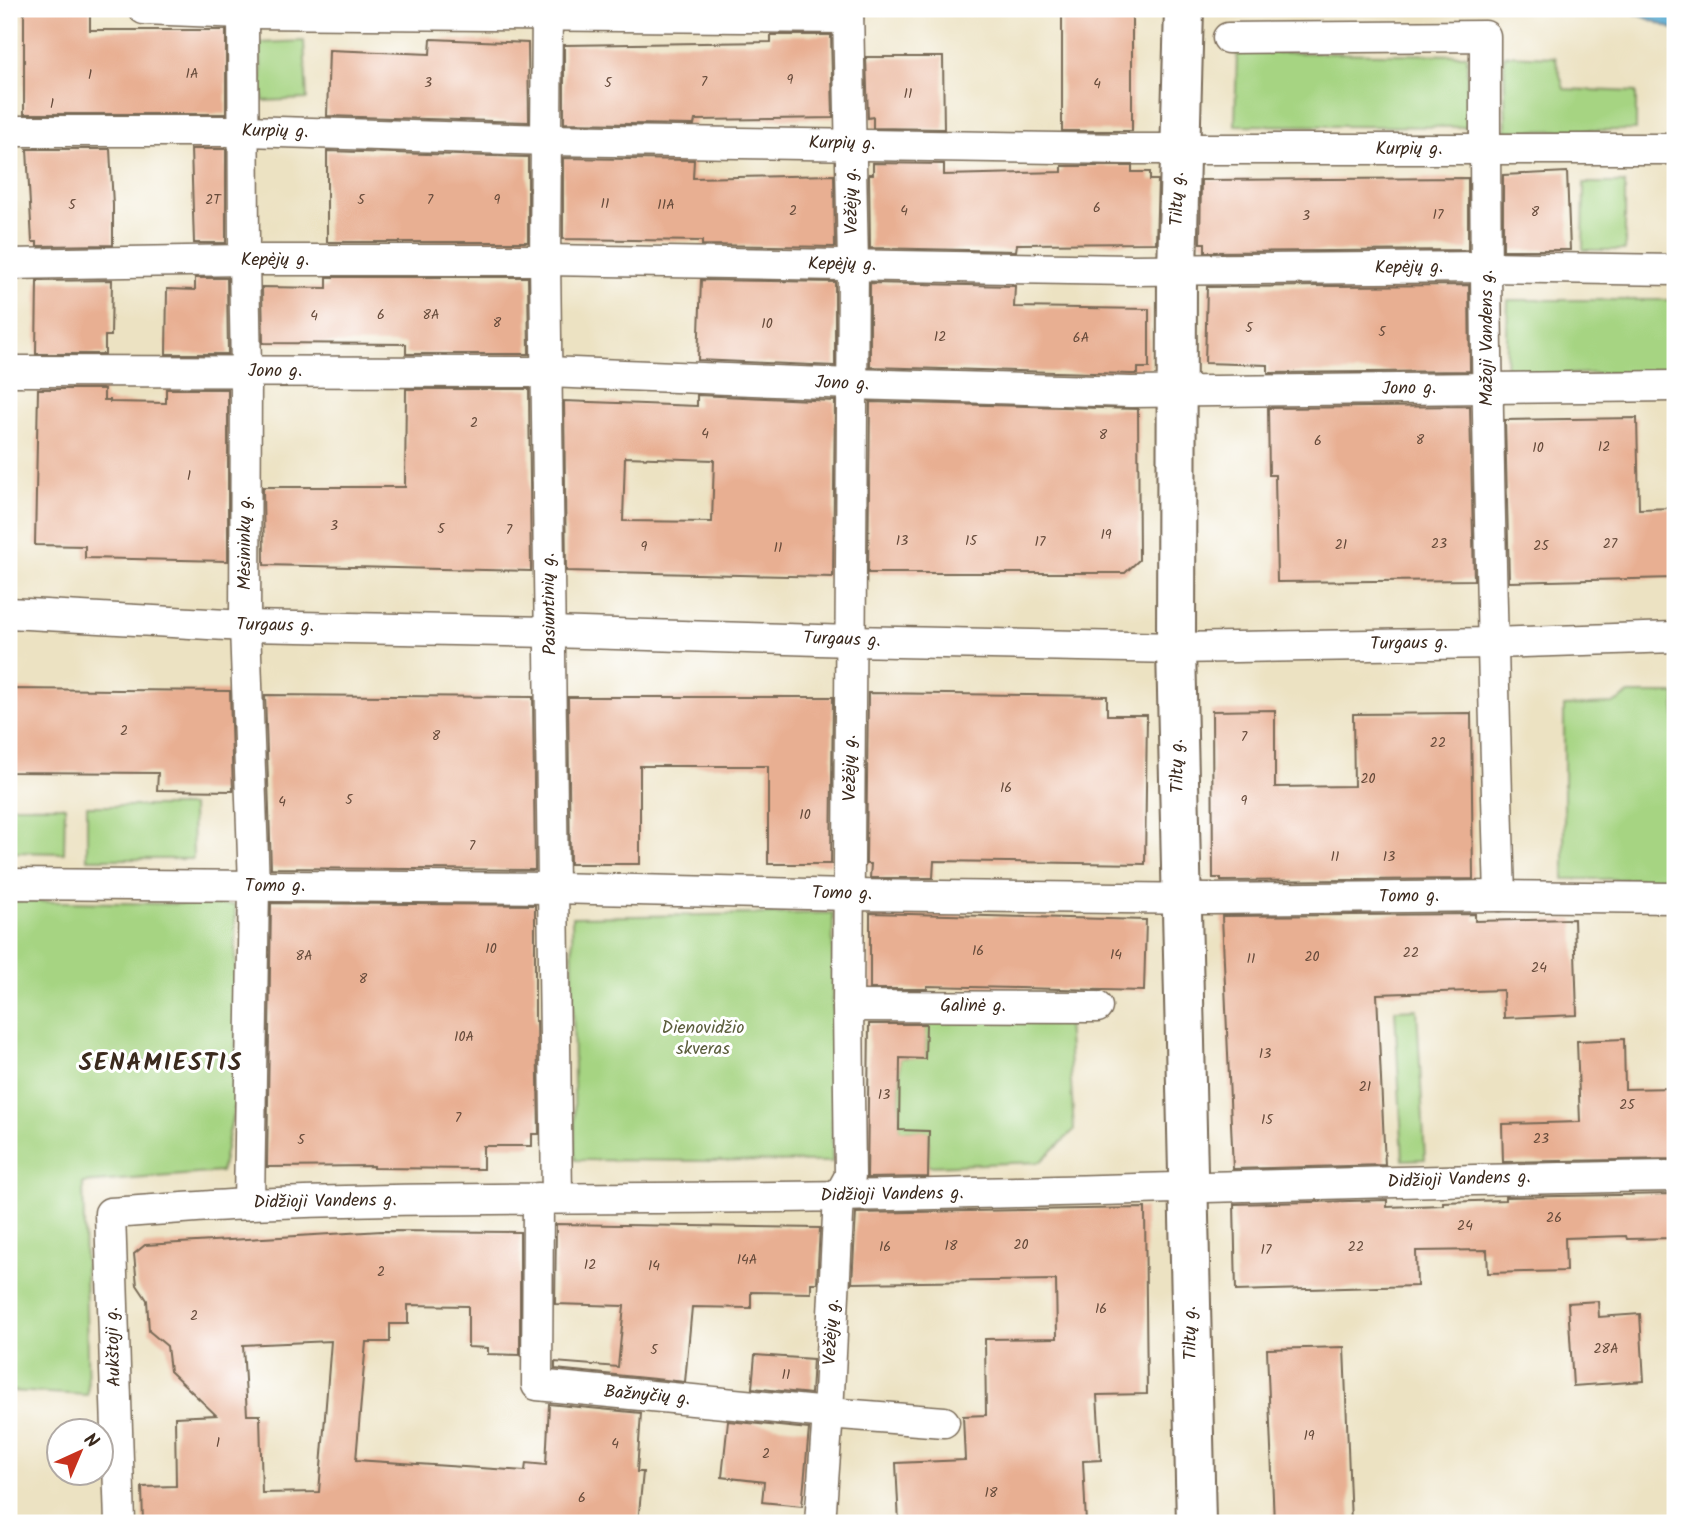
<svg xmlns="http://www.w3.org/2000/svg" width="1684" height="1532" font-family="Kalam,sans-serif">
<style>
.green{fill:#a6d482;stroke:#707f50;stroke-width:2}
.water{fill:#53a7cf;stroke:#476876;stroke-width:2}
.building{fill:#e8af92;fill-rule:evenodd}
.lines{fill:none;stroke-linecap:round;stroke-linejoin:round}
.street-casing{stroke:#796a57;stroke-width:33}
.secondary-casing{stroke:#796a57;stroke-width:42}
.street{stroke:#fff;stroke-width:30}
.secondary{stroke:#fff;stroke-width:38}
.labels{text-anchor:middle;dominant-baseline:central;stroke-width:6;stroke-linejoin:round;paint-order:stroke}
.number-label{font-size:14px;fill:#664b3b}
.street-label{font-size:18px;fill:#3b2a1e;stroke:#fff}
.park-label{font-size:18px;fill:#5b5d3c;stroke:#fff}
.district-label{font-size:24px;font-weight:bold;letter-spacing:2px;fill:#3b2a1e;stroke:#fff}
</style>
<rect width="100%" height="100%" fill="#fff"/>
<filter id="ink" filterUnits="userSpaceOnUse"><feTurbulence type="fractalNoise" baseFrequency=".0143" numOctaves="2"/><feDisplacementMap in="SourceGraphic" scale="14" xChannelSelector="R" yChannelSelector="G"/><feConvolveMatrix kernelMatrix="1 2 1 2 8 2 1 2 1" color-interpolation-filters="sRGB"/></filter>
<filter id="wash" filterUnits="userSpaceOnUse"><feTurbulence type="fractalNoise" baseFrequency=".00686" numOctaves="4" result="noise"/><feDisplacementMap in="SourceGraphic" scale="28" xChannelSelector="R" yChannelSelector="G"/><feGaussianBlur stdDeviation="1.57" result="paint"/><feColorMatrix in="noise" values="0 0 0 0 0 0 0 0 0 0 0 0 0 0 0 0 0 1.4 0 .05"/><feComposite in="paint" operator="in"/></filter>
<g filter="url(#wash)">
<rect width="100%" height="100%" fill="#ece2c2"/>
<g class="green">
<path d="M304 41 307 99 263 101 260 43Z"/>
<path d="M1237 52 1467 55V127L1235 125Z"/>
<path d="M1504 55 1555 57 1564 89 1636 92V130L1506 131Z"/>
<path d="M1584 183H1625V250H1583Z"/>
<path d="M1508 300H1675V372L1506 375Z"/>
<path d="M1629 694H1675V879H1564V706L1613 704Z"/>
<path d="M9 806H65L64 853 9 852Z"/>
<path d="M87 806H192L193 859H87Z"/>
<path d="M9 901 235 905 236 1099 221 1172 83 1183 88 1395 9 1391Z"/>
<path d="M833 913 832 1162 575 1160 572 917Z"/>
<path d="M1417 1009 1425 1159 1403 1160 1395 1010Z"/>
<path d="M926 1016 1067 1021 1074 1130 1040 1162 928 1166 929 1132 899 1130 900 1058H925Z"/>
</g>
<path class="water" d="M1625 9H1675V30Z"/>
<g id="blocks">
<g class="building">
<path d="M24 9H90V30H226V114H24Z"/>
<rect x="1062" y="9" width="70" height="122"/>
<path d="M771 35H831L833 118 695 120 694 125 564 123V45L771 42Z"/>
<path d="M431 39 528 43 529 122 327 116 329 50 430 54Z"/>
<path d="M866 57H943L944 129 873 128V117L868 118Z"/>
<path d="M27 149H110L113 205V245L37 246V242H32Z"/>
<path d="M191 149H226V243H194Z"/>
<path d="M327 151 528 157V242H327Z"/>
<path d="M563 158 694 160 693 178 834 175 835 247 702 245V241L563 239Z"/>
<path d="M873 163 944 164V175L1062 172V166H1132V172H1150V180H1158L1156 243 1017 244 1016 251 870 248 869 174H873Z"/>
<path d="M1567 172 1570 250H1503V175Z"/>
<path d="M1468 178V250L1205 252V243H1200L1201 180Z"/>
<path d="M327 277H528L529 354H406V344L263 343 262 287 327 288Z"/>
<path d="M195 278H227L228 354H166L167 289 195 290Z"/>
<path d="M112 280 111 336H105V354H36L37 281Z"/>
<path d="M701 280 835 282V366L698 360Z"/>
<path d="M870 283 1015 286 1014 307 1149 309V368H1138V374H1131L870 367Z"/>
<path d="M1469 285 1470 371 1268 373V365L1205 363 1207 287Z"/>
<path d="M38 389H104V400H110V402L166 403V389H228V561L85 558V546L35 545Z"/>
<path d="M406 389H529L531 571 264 565 263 487H405Z"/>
<path d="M697 395 835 401 833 577 566 571 564 401 697 406ZM625 457 714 460 712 522 623 521Z"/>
<path d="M870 402 1138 409 1139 560 1125 573H868Z"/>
<path d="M1470 406 1474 580 1277 582 1275 475H1269L1268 408Z"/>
<path d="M1637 418 1639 509 1675 508V578L1509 582 1505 420Z"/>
<path d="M9 689 230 691 233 791 157 790 158 773 9 772Z"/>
<path d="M868 693 1107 696V715H1147L1145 864 934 861 933 878H870L871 864H866Z"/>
<path d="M265 695 533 697 535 870 271 868Z"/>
<path d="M568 697H833L831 864H768V766H640V864H570Z"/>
<path d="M1275 710V787L1354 786 1353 714 1471 713 1473 879 1221 881V878H1213L1212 711Z"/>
<path d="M271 903 535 905V1021H537L539 1134H532V1146H483V1169L373 1168V1166L267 1167Z"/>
<path d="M870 913 1146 920 1144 991 927 986V989H870Z"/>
<path d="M1475 914V921L1574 919 1577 1015 1504 1018 1503 990 1377 994 1385 1165 1233 1169 1222 916Z"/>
<path d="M869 1024H926L925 1059 900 1058 899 1130 929 1131 928 1177 867 1178Z"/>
<path d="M1624 1039 1625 1089 1675 1088V1159L1503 1162 1502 1124 1580 1122 1577 1041Z"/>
<path d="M1675 1194V1238L1627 1239 1626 1236 1565 1238 1566 1271 1488 1273 1487 1250 1416 1251 1417 1286 1236 1291 1234 1204 1387 1200V1207L1443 1205V1202L1505 1200V1197Z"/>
<path d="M1145 1208 1147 1394 1097 1395 1101 1460 1083 1461 1086 1523H899L896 1463 965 1460 963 1416 986 1415 985 1339 1057 1338 1056 1280 852 1283 856 1213Z"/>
<path d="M556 1224 820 1228 817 1283H811V1293L751 1292V1308L692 1307 685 1382 555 1369V1362L618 1367 624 1306 555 1304Z"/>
<path d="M382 1231 520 1232V1355L488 1354V1348L468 1347V1306L408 1305V1324H390V1342H366L356 1460 525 1471 526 1463 546 1465 549 1404 641 1413 637 1472H643L638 1523H143L142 1487 176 1486 175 1417 216 1415 170 1371 167 1346 149 1331 147 1300 137 1285 134 1254 145 1245ZM331 1341 319 1492 262 1493 260 1415H247L243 1345Z"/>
<path d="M1598 1301 1599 1317 1640 1314 1644 1381 1573 1386 1568 1303Z"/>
<path d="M1344 1347 1351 1523H1274L1267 1349Z"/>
<path d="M755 1355 813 1359 811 1394 752 1388Z"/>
<path d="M728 1421 809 1429 802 1506 762 1502 764 1482 722 1477Z"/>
</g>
</g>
</g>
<g filter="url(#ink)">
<use href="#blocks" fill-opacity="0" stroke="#796a57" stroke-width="2"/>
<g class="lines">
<defs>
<g id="street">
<path d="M144 9 243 13 848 18"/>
<path d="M243 9 244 260 246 371 245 626 254 886 249 1204"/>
<path d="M547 9 545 260 557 1198"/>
<path d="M1228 38 1485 36C1484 323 1491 609 1500 896"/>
<path d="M9 131H244L547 140 1126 149H1675"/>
<path d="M9 264 244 260H545L1131 270 1487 267 1675 270"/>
<path d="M9 371 547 372 852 384 1131 392 1675 386"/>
<path d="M9 613 245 626 550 632 851 641 1176 648 1492 643 1675 637"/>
<path d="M9 884 552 888 850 895 1210 899 1500 896 1675 898"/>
<path d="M848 1006 1097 1007"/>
<path d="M538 1198 537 1385 828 1413 944 1422"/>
<path d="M120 1523 110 1213C157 1210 204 1206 251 1204 448 1196 644 1200 841 1196 1119 1191 1397 1180 1675 1176"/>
<path d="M820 1523 828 1413 839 1196 850 1176 848 1006 853 265 848 9"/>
</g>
<path id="secondary" d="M1184 9 1177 270 1176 648 1196 1523"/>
</defs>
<use href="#street" class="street-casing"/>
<use href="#secondary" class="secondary-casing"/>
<use href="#street" class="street"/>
<use href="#secondary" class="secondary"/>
</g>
</g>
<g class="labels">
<g class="number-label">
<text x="192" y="74">1A</text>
<text x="90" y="75">1</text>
<text x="790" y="80">9</text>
<text x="704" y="82">7</text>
<text x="428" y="83">3</text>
<text x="608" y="83">5</text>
<text x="1097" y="84">4</text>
<text x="908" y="94">11</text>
<text x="52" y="104">1</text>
<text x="213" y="200">2T</text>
<text x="361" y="200">5</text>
<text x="430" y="200">7</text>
<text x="497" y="200">9</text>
<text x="605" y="204">11</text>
<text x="72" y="205">5</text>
<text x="666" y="205">11A</text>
<text x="1097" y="208">6</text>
<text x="793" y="211">2</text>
<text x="904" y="211">4</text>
<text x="1535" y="212">8</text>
<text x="1438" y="215">17</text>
<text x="1306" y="216">3</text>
<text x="381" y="315">6</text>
<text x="431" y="315">8A</text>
<text x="314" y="316">4</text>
<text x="497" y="323">8</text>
<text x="767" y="324">10</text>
<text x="1249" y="328">5</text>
<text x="1382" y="332">5</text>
<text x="940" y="337">12</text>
<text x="1081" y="338">6A</text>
<text x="474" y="423">2</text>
<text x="705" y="434">4</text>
<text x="1103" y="435">8</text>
<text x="1420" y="440">8</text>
<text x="1318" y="441">6</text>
<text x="1604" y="447">12</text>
<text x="1538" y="448">10</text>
<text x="189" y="476">1</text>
<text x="334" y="526">3</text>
<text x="441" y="529">5</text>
<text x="509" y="530">7</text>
<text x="1106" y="535">19</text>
<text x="902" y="541">13</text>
<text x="971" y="541">15</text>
<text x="1040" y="542">17</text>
<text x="1439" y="544">23</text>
<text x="1610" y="544">27</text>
<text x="1341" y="545">21</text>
<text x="1541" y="546">25</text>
<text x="644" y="547">9</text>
<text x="778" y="548">11</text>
<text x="124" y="731">2</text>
<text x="436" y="736">8</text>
<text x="1244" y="737">7</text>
<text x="1438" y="743">22</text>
<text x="1368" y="779">20</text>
<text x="1006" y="788">16</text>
<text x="349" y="800">5</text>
<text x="1244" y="801">9</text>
<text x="282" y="802">4</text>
<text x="805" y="815">10</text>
<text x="472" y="846">7</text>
<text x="1335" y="857">11</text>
<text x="1389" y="857">13</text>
<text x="491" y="949">10</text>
<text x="978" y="951">16</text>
<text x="1411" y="953">22</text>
<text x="1116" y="955">14</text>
<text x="304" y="956">8A</text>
<text x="1312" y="957">20</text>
<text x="1251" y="959">11</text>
<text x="1539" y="968">24</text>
<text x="363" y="979">8</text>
<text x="464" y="1037">10A</text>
<text x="1265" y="1054">13</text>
<text x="1365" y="1087">21</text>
<text x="884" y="1095">13</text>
<text x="1627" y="1105">25</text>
<text x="458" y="1118">7</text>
<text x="1267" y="1120">15</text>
<text x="1541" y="1139">23</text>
<text x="301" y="1140">5</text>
<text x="1554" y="1218">26</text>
<text x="1465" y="1226">24</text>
<text x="1021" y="1245">20</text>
<text x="951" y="1246">18</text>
<text x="885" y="1247">16</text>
<text x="1356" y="1247">22</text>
<text x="1266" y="1250">17</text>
<text x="747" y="1260">14A</text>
<text x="590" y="1265">12</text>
<text x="654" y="1266">14</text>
<text x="381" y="1272">2</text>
<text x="1101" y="1309">16</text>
<text x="194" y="1316">2</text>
<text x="1606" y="1349">28A</text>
<text x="654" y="1350">5</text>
<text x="786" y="1375">11</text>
<text x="1309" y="1436">19</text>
<text x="218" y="1443">1</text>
<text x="615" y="1444">4</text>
<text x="766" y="1454">2</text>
<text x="991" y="1493">18</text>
<text x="582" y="1498">6</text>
</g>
<g class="street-label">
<text transform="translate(275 132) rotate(1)">Kurpių g.</text>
<text transform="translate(842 144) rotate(1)">Kurpių g.</text>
<text x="1409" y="149">Kurpių g.</text>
<text transform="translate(1178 199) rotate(-89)">Tiltų g.</text>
<text transform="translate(852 201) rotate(-91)">Vežėjų g.</text>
<text x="275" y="260">Kepėjų g.</text>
<text transform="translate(842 265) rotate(1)">Kepėjų g.</text>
<text transform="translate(1409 268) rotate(-1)">Kepėjų g.</text>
<text transform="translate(1487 338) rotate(-90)">Mažoji Vandens g.</text>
<text x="275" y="371">Jono g.</text>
<text transform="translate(842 384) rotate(2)">Jono g.</text>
<text transform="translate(1409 389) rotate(-1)">Jono g.</text>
<text transform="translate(245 543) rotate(-90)">Mėsininkų g.</text>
<text transform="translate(550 604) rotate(-91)">Pasiuntinių g.</text>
<text transform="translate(275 626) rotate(1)">Turgaus g.</text>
<text transform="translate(842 640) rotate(2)">Turgaus g.</text>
<text transform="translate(1409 644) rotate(-1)">Turgaus g.</text>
<text transform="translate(1178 766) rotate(-91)">Tiltų g.</text>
<text transform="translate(850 768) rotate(-90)">Vežėjų g.</text>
<text x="275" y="886">Tomo g.</text>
<text transform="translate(842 894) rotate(1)">Tomo g.</text>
<text transform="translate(1409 897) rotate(-1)">Tomo g.</text>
<text x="973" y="1006">Galinė g.</text>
<text transform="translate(1459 1180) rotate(-2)">Didžioji Vandens g.</text>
<text transform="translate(892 1195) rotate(-1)">Didžioji Vandens g.</text>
<text transform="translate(325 1202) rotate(-1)">Didžioji Vandens g.</text>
<text transform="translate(832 1332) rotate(-87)">Vežėjų g.</text>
<text transform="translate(1191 1333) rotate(-91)">Tiltų g.</text>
<text transform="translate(114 1347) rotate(-92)">Aukštoji g.</text>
<text transform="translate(647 1396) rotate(5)">Bažnyčių g.</text>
</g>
<g class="park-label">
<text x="703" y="1028">Dienovidžio<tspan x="703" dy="21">skveras</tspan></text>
</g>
<g class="district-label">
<text x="161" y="1063">SENAMIESTIS</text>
</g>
</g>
<rect width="1684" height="1532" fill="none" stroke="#fff" stroke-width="35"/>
<g transform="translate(80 1452) rotate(44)"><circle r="33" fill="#ffffff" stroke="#b1aaa5" stroke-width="2"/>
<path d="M0-5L12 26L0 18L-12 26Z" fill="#c8321e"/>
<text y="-10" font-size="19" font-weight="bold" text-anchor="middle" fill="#3b2a1e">N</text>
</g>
</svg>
